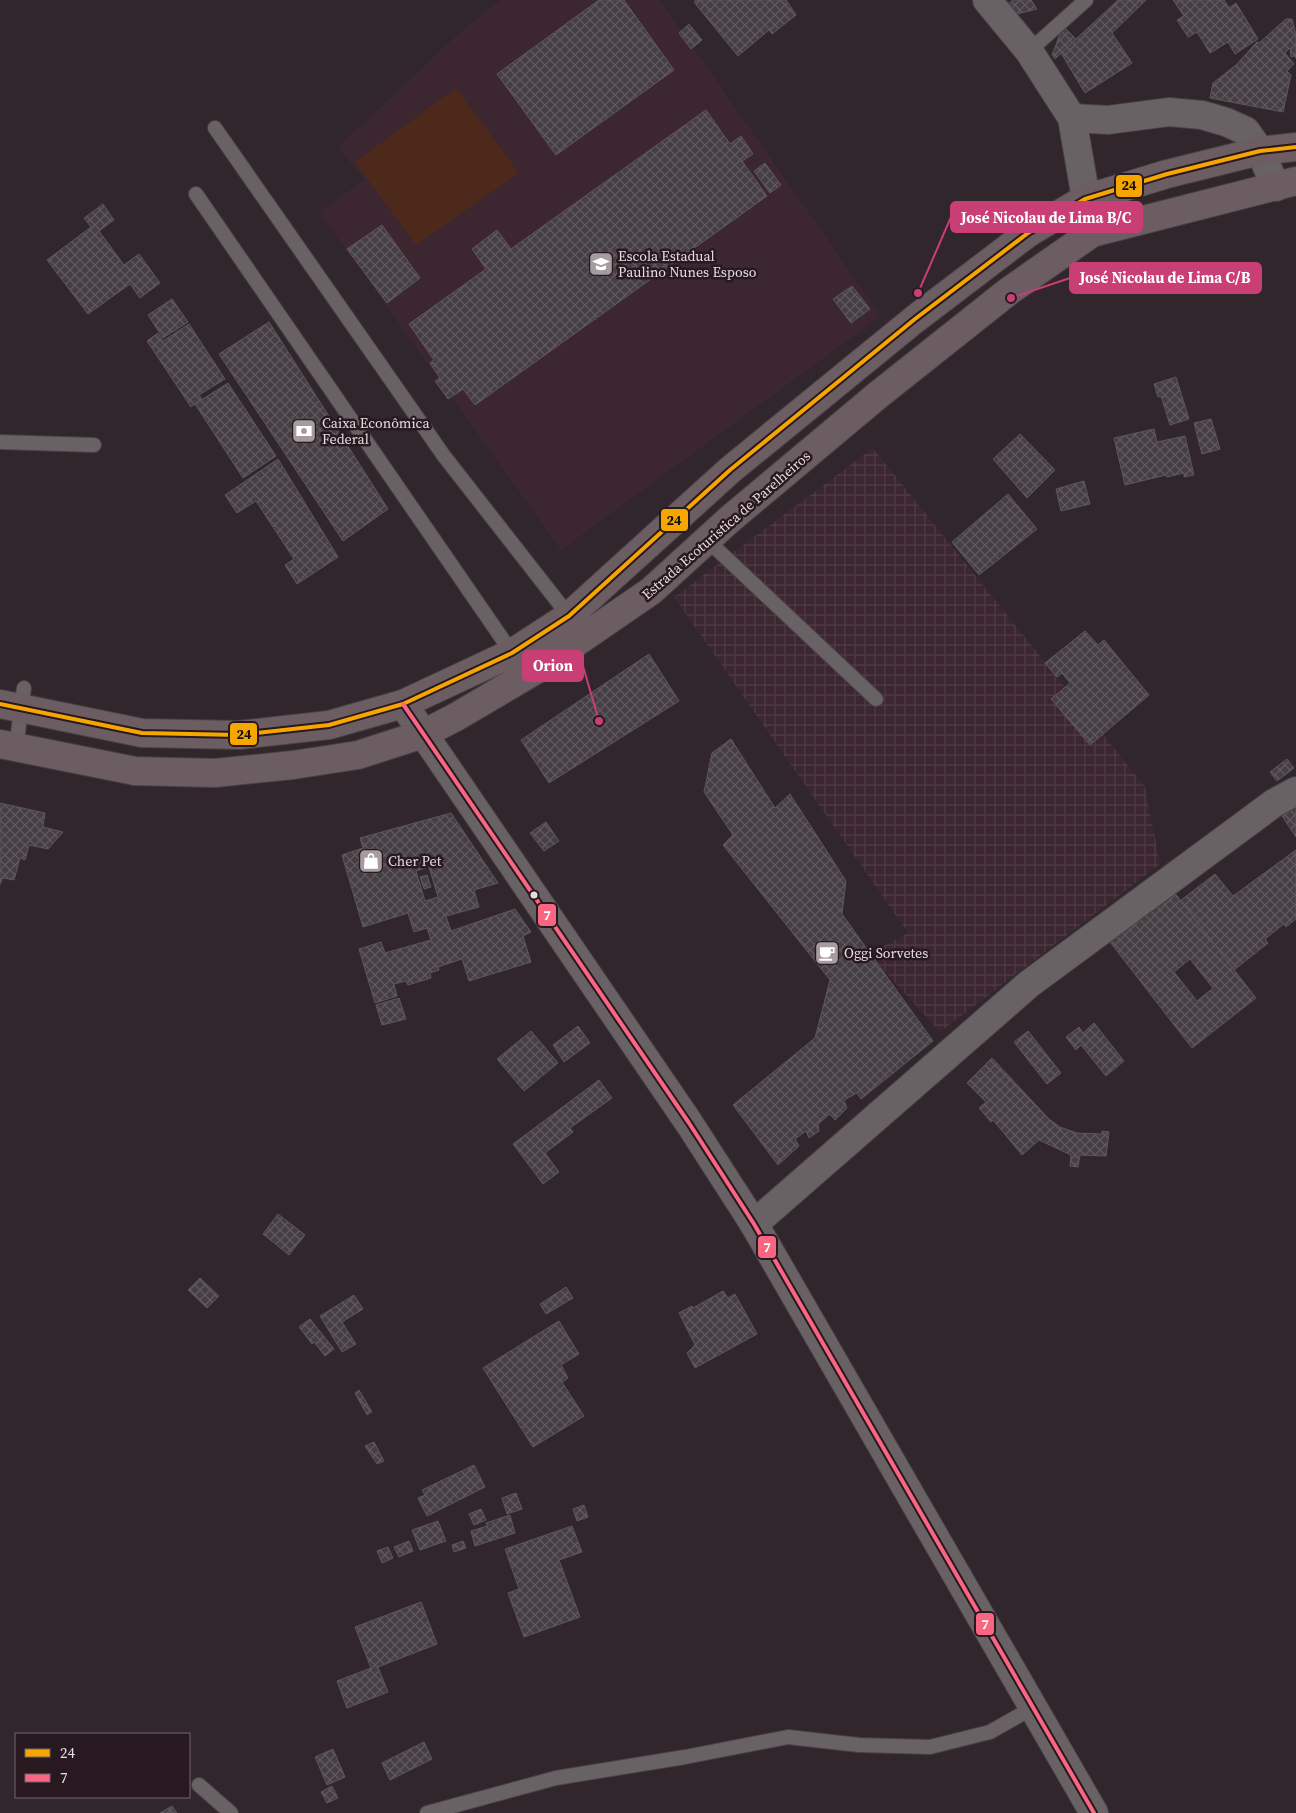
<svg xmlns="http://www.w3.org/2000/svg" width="1296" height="1813" font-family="'Source Serif 4',serif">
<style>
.built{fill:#3c2731}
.industrial{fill:url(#industrial-grid)}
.green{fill:#4c291a}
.building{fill:url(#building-cross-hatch);stroke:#5d565b;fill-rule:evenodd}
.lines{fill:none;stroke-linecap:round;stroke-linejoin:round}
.service-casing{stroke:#484145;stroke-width:16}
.minor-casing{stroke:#484145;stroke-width:30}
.secondary-casing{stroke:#484145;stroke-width:30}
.primary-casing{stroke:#484145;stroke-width:30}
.service{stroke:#696265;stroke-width:14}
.minor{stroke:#696265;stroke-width:28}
.secondary{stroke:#696265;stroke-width:28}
.primary{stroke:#6b5d61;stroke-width:28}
.bus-1-casing{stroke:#281921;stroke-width:8}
.bus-2-casing{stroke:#281921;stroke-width:8}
.bus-1{stroke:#f7a600;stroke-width:4}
.bus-2{stroke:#fa6682;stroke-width:4}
.bus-dot{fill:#e6dbdf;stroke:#281921;stroke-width:2}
.labels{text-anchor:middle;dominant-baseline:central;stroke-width:5;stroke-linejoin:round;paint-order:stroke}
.poi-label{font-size:14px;fill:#e6dbdf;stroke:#281921;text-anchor:start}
.street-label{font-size:14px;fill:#e6dbdf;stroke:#281921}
.leader{fill:none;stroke:#c93f75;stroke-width:2}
.callout-dot{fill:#c93f75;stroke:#281921;stroke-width:2}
.callout{fill:#c93f75;stroke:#c93f75;stroke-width:2}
.callout-label{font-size:15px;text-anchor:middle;font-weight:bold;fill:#fff}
.line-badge{stroke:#281921;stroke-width:2}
.badge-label{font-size:14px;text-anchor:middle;font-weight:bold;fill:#fff}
.pale-badge-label{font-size:14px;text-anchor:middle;font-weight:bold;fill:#111}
</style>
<defs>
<pattern id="industrial-grid" width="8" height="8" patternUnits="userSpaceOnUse" patternTransform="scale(1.25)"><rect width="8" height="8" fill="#3c2731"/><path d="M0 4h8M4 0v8" fill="none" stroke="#4f3c45"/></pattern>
<pattern id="building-cross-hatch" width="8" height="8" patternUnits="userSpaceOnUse" patternTransform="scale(1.25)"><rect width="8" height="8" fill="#453e43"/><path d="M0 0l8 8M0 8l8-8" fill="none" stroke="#60595e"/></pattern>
</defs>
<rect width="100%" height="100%" fill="#30262b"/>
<path class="built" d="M500 0H660L881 316 561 550 319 212 364 180 338 147 459 33Z"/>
<path class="industrial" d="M873 448 1145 787 1160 864 940 1032 869 954 908 933 674 597Z"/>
<path class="green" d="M456 88 519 173 416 245 355 162Z"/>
<g class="building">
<path d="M599 0H624L674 70 556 155 497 74Z"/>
<path d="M696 0H786L796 15 772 34 769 30 738 56 694 2Z"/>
<path d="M1013 0H1031L1037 9 1017 14 1009 3Z"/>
<path d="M1118 0H1146L1112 33 1132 63 1085 93 1061 53Z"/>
<path d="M1173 0H1224L1229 8 1236 3 1258 39 1235 54 1228 42 1210 53 1197 32 1188 37 1177 20 1184 16Z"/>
<path d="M1286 19H1292L1296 35V58L1294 56 1291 57 1290 48 1285 53 1294 64 1287 71 1291 75 1283 112 1210 98 1213 83 1236 65 1257 42 1259 43Z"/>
<path d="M689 24 702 40 691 49 679 33Z"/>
<path d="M1063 26 1076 39 1055 59 1052 55Z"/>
<path d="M706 110 730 144 741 136 753 154 742 161 767 196 475 405 463 389 448 399 435 381 440 378 430 363 434 360 409 324 486 269 472 249 497 230 511 249Z"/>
<path d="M765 163 781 185 770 193 754 171Z"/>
<path d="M103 204 114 220 99 231 124 265 139 254 160 283 140 298 130 284 88 314 47 260 91 227 84 218Z"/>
<path d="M382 225 420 278 387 303 347 249Z"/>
<path d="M852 286 870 309 851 323 833 299Z"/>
<path d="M172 299 188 322 163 338 148 315Z"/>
<path d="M269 322 388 509 343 541 219 354Z"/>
<path d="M189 324 225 379 199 395 202 399 191 407 147 341 158 333 163 341Z"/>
<path d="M1176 377 1189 419 1170 425 1161 396 1158 397 1154 384Z"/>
<path d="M228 383 276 456 243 478 195 404Z"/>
<path d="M1211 419 1220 449 1202 454 1194 423Z"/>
<path d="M1154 429 1157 442 1185 436 1194 475 1184 477V473L1167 477 1166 475 1125 485 1114 438Z"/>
<path d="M1020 434 1055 470 1027 498 993 459Z"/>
<path d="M278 459 338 557 297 584 285 565 294 559 256 501 237 513 225 495Z"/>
<path d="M1084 481 1090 504 1061 511 1056 489Z"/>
<path d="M1008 494 1037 529 979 575 952 542Z"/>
<path d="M1085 631 1098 645 1104 640 1149 695 1090 745 1051 699 1070 683 1062 673 1057 677 1045 663Z"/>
<path d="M649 654 679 701 549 783 521 740Z"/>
<path d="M731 739 775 808 790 794 846 881 842 914 933 1041 861 1099 857 1093 844 1100 847 1108 835 1120 830 1114 818 1124 819 1131 809 1138 806 1131 795 1139 799 1146 778 1165 733 1105 815 1038 830 980 723 845 733 835 704 792 712 753Z"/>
<path d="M1287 759 1294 768 1277 781 1270 772Z"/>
<path d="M1296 795V837L1276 807Z"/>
<path d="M0 803 45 813 43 827 63 832 48 849 29 845 25 860 20 858 14 880 3 878 0 884Z"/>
<path d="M451 813 498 883 474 890 479 907 446 916 451 931 515 909 531 932 523 936 531 962 469 981 462 959 438 967 439 970 430 973 431 978 408 985 406 981 394 984 397 996 375 1003 359 949 381 942 385 953 431 940 427 928 414 932 408 913 363 927 342 855 363 848 360 838ZM429 867 438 897 425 901 416 871Z"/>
<path d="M546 822 559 841 544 851 530 833Z"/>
<path d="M1296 850V919L1286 927 1284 924 1265 939 1268 943 1234 970 1180 901 1215 874 1233 896Z"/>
<path d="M427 875 431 887 424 889 420 877Z"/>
<path d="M1174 892 1256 998 1192 1048 1110 942ZM1190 959 1213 988 1197 1001 1174 972Z"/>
<path d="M399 998 406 1019 382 1025 376 1005Z"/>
<path d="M1094 1023 1124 1061 1106 1076 1081 1045 1076 1050 1066 1037 1079 1027 1083 1033Z"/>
<path d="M578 1026 590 1043 564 1062 553 1045Z"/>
<path d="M531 1031 558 1063 524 1091 497 1059Z"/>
<path d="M1028 1031 1061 1073 1047 1084 1014 1042Z"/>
<path d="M992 1058 1049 1119 1060 1127 1077 1133 1102 1134V1131L1109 1132 1106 1156 1080 1155 1078 1167 1070 1166 1071 1155 1039 1140 1022 1155 993 1120 991 1122 979 1108 986 1102 967 1083Z"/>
<path d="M599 1080 612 1098 570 1128 573 1132 545 1153 559 1172 543 1184 513 1144Z"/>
<path d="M278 1214 305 1235 289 1255 263 1234Z"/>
<path d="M200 1278 219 1296 207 1308 188 1290Z"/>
<path d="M566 1287 573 1298 546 1314 540 1304Z"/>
<path d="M723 1291 728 1298 735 1294 757 1334 695 1368 687 1353 695 1345 679 1313 692 1306 693 1308Z"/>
<path d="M354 1295 363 1309 342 1322 356 1344 342 1352 320 1316Z"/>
<path d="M310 1319 334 1349 325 1356 314 1342 312 1344 299 1327Z"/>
<path d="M559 1321 579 1354 561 1365 568 1378 562 1382 584 1416 533 1447 483 1368Z"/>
<path d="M359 1390 372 1412 367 1415 355 1393Z"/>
<path d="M374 1442 384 1461 377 1464 365 1446Z"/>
<path d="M474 1465 485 1487 427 1516 418 1498 425 1495 422 1490Z"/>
<path d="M516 1493 522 1509 507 1514 502 1498Z"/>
<path d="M584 1505 588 1517 577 1521 573 1509Z"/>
<path d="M481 1509 486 1520 474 1525 469 1514Z"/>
<path d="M510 1515 515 1533 475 1546 471 1531 487 1526 486 1523Z"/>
<path d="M438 1521 446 1541 420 1550 412 1530Z"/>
<path d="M572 1526 582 1552 559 1560 580 1617 524 1637 508 1593 519 1589 505 1549Z"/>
<path d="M409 1541 413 1551 399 1557 394 1547Z"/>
<path d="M463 1541 466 1548 454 1552 452 1545Z"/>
<path d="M388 1547 393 1558 382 1563 377 1551Z"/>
<path d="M421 1602 437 1644 378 1667 388 1692 347 1708 337 1681 371 1668 355 1627Z"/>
<path d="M424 1742 432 1759 390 1780 382 1763Z"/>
<path d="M333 1749 345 1777 327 1785 315 1757Z"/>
<path d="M332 1786 338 1798 327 1803 321 1792Z"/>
<path d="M172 1806 177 1813H160Z"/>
</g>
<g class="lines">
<defs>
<g id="service">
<path d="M1029 51 1086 0"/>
<path d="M215 128 444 456 569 616"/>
<path d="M196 194 512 653"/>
<path d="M0 442 94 445"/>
<path d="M707 540 876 699"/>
<path d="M16 748 24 688"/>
<path d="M199 1785 231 1813"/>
<path d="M427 1813 556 1778 685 1757 788 1737 859 1745 930 1747 990 1732 1034 1707"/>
</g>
<g id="minor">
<path d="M987 0 1029 51 1072 118 1092 233"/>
<path d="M1072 118 1108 120 1169 112 1202 115 1226 122 1246 131 1260 151 1276 187"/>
<path d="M754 1224 1029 984 1274 803 1296 791"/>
</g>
<path id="secondary" d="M403 704 689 1123 754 1224 1094 1813"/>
<g id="primary">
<path d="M0 704 142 733 239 735 329 725 403 704 512 653 569 616 730 470 915 319 1028 233 1085 199 1167 174 1260 151 1296 147"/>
<path d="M0 744 135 771 215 773 293 765 358 755 423 734 456 717 539 668 651 591 730 519 878 395 1009 291 1092 233 1296 181"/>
</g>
</defs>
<use href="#service" class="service-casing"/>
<use href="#minor" class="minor-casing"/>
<use href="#secondary" class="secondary-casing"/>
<use href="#primary" class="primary-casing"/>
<use href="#service" class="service"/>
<use href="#minor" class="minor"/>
<use href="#secondary" class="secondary"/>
<use href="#primary" class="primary"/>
<defs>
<path id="bus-1" d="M0 704 142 733 239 735 329 725 403 704 512 653 569 616 730 470 915 319 1028 233 1085 199 1167 174 1260 151 1296 147"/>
<path id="bus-2" d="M403 704 689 1123 754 1224 1094 1813"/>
</defs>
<use href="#bus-1" class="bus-1-casing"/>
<use href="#bus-2" class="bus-2-casing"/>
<use href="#bus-1" class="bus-1"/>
<use href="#bus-2" class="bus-2"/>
</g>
<defs>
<symbol id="school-square" viewBox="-11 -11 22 22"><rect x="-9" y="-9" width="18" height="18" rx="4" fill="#a69ca0" stroke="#281921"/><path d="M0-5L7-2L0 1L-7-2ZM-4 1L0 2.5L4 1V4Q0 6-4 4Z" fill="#fff"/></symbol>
<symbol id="bank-square" viewBox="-11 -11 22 22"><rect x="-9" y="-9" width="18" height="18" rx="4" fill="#a69ca0" stroke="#281921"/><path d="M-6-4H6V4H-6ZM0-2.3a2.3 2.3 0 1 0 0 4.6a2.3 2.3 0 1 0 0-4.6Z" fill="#fff"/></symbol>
<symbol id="shop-square" viewBox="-11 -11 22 22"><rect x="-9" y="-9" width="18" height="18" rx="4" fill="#a69ca0" stroke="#281921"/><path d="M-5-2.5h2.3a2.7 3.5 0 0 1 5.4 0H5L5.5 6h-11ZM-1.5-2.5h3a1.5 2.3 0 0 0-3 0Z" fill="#fff"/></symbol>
<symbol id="cafe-square" viewBox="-11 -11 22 22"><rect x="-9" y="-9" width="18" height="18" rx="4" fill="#a69ca0" stroke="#281921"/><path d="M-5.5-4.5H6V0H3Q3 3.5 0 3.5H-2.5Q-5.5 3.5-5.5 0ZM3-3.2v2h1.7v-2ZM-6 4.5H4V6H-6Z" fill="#fff"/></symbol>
</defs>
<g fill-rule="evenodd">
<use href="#school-square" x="587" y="250" width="28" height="28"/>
<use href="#bank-square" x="290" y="417" width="28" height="28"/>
<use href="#shop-square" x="357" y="847" width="28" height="28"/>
<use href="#cafe-square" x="813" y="939" width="28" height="28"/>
</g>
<circle class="bus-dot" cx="534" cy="895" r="4.5"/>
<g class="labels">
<g class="poi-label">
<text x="618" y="256">Escola Estadual<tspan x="618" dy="16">Paulino Nunes Esposo</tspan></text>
<text x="322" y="423">Caixa Econômica<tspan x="322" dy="16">Federal</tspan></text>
<text x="388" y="861">Cher Pet</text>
<text x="844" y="953">Oggi Sorvetes</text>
</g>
<g class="street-label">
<text transform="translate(726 525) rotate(-41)">Estrada Ecoturistica de Parelheiros</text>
</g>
</g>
<path class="leader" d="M918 293L951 217M1011 298L1070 278M599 721L583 666"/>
<g class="callout-dot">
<circle cx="918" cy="293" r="5"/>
<circle cx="1011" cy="298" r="5"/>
<circle cx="599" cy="721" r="5"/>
</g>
<g class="callout">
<rect x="951" y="202" width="191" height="30" rx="5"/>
<rect x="1070" y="263" width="191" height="30" rx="5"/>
<rect x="523" y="651" width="60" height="30" rx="5"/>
</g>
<g class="callout-label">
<text x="1046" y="223">José Nicolau de Lima B/C</text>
<text x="1165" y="283">José Nicolau de Lima C/B</text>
<text x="553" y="671">Orion</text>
</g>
<g class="line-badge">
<rect x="1115" y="174" width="28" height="24" rx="5" fill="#f7a600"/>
<rect x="660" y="508" width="29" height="24" rx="5" fill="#f7a600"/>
<rect x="229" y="722" width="29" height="24" rx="5" fill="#f7a600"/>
<rect x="537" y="903" width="20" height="24" rx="5" fill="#fa6682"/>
<rect x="757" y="1235" width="20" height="24" rx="5" fill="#fa6682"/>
<rect x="975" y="1612" width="20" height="24" rx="5" fill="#fa6682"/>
</g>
<g class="badge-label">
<text x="547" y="920">7</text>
<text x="767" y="1252">7</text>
<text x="985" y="1629">7</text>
</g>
<g class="pale-badge-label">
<text x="1129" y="190">24</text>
<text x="674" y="525">24</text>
<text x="244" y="739">24</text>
</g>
<rect x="15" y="1733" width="175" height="65" fill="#281921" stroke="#74676d"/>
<rect x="25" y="1749" width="25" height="8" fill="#f7a600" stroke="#74676d"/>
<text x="60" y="1758" font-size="15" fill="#e6dbdf">24</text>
<rect x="25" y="1774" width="25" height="8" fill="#fa6682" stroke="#74676d"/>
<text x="60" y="1783" font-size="15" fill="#e6dbdf">7</text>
</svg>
